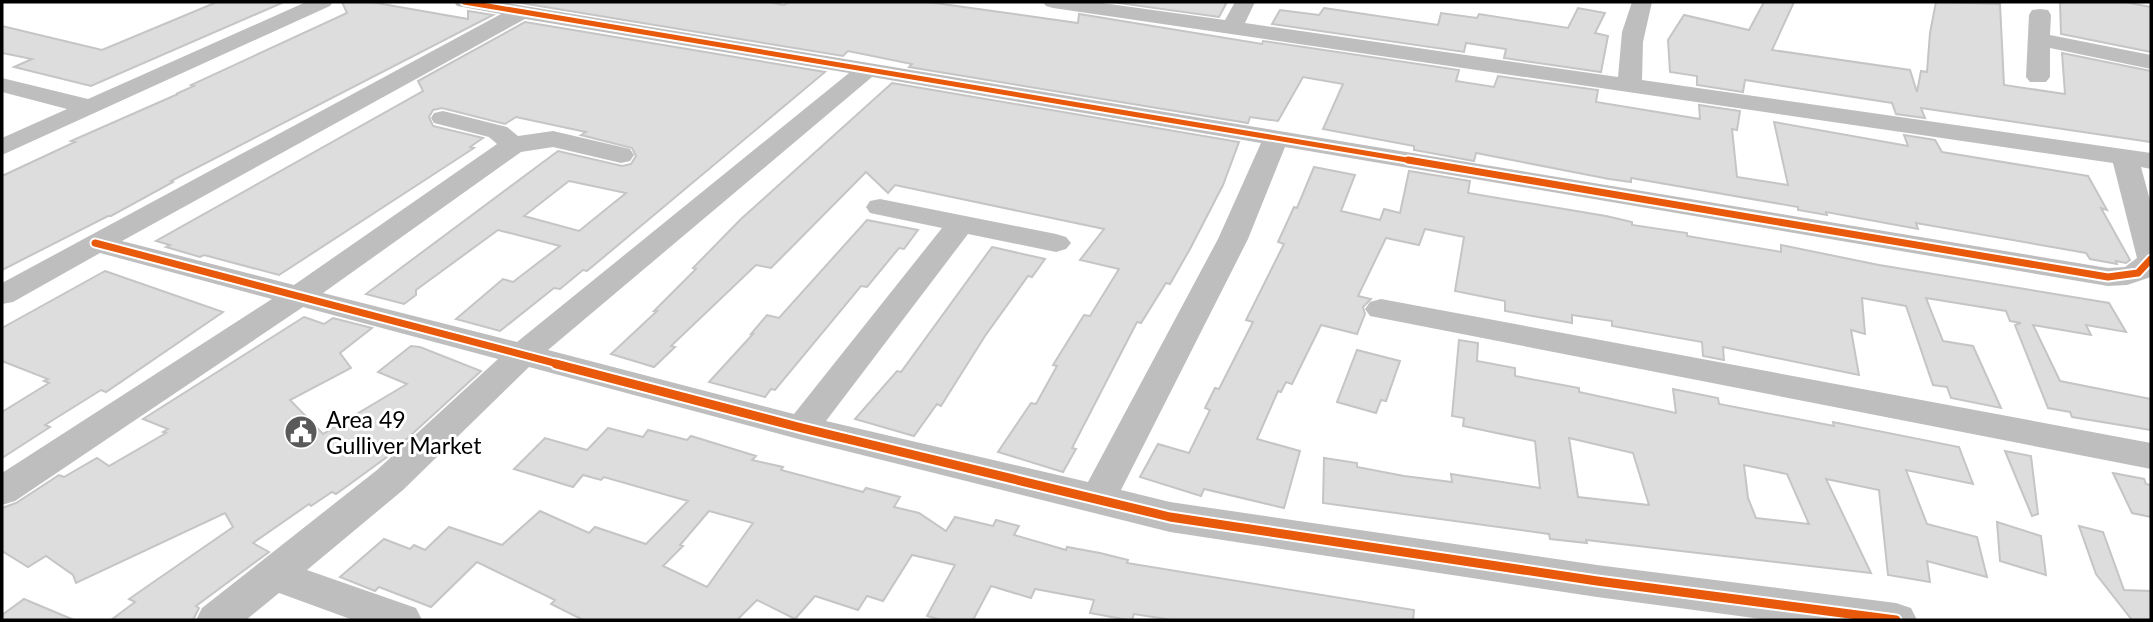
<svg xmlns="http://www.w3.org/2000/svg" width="2153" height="622" font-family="Lato,sans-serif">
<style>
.building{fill:#ddd;stroke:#c5c5c5;stroke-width:2;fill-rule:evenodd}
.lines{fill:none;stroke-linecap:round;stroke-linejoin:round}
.minor{fill:#bebebe;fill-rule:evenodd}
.cycleway-far2-casing{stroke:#fff;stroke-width:9}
.cycleway-far1-casing{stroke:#fff;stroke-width:11}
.cycleway-casing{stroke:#fff;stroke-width:13}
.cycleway-far2{stroke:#e8590c;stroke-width:5}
.cycleway-far1{stroke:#e8590c;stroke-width:7}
.cycleway{stroke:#e8590c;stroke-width:9}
.labels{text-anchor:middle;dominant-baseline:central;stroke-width:6;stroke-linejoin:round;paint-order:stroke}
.poi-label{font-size:23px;fill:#000;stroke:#fff;text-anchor:start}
</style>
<rect width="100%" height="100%" fill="#fff"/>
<g class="building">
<path d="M217 2H284L91 86 14 67 32 59 2 53V26L102 50Z"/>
<path d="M342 2H371L468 19V11L493 15 171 181 173 182 111 216H108L2 270V176L75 142 71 141 178 94H176L194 86 191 85 347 13Z"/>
<path d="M515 2H769L784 5 789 2H928L1078 23 1079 14 1262 44 1263 41 1459 70 1456 81 1494 87 1498 76 1598 90 1596 102 1700 119 1699 105 1740 111 1737 130 1732 129 1737 177 1788 185 1774 122 1908 146 1904 135 1935 140 1942 152 2088 176 2107 210 2101 208 2130 260 2126 263 2116 261 2117 264 2090 259 2086 253 1916 223 1918 229 1826 212 1827 215 1798 210V207L1631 178V182L1609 179 1476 153 1474 161 1414 150V146L1323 129 1343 84 1303 77 1278 121 1250 117 1248 123 909 67 912 64 848 51 843 56Z"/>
<path d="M1112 2H1227L1219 17Z"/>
<path d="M1764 2H1794L1772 50 1910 70 1917 92 1921 71 1927 72 1930 33 1936 2 2000 4 2004 85 2065 94 2062 53 2151 71V142L1921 108 1925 118 1896 114 1892 103 1745 80 1743 92 1697 85V76L1670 72 1668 40 1684 15 1749 30Z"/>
<path d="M2060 2H2125L2151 7V52L2061 34Z"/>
<path d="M1324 8 1438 25 1441 13 1477 18 1479 14 1568 28 1578 8 1605 13 1595 33 1608 36 1601 72 1504 58 1506 49 1466 43 1464 52 1272 24 1280 10 1319 15Z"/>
<path d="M525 22 825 72 587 271 583 270 560 289 554 288 500 331 456 319 503 279 513 282 560 246 498 230 416 290V295L404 304 366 294 558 151 622 166 631 164 636 156 632 148 581 135 586 132 516 117 505 124 442 108 433 110 429 117 433 126 483 138 470 147 474 148 279 275 204 255 200 257 166 247 170 245 156 241 423 91 418 81ZM569 181 626 193 579 231 524 216Z"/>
<path d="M892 83 1239 142 1223 185 1190 249 1170 284 1166 283 1141 323 1137 322 1072 448 1076 449 1063 472 998 452 1031 403 1036 404 1057 366 1053 365 1084 315 1090 316 1119 269 1080 260 1104 229 895 185 888 193 866 172 771 268 756 265 671 346 675 347 654 367 611 354 657 311H654L696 269 693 268 741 219Z"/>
<path d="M1314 167 1355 175 1341 211 1380 220 1384 209 1400 213 1409 171 1470 181 1468 193 1606 216 1632 222V225L1687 233V236L1781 252V245L1879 265 2109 303 2126 332 2086 325 2091 335 2033 325 2060 381 2151 399V430L2072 417 2070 412 2048 408 2015 325 2021 323 2010 321 2006 311 1926 298 1943 341 1973 346 2001 408 1951 398 1947 387 1933 385 1906 306 1862 298 1865 334 1851 330 1859 375 1723 347 1724 360 1703 356 1702 342 1612 326V321L1572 315V323L1505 311V301L1455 291 1464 237 1425 229 1419 245 1386 238 1358 296 1371 299 1363 307 1365 314 1357 334 1321 325 1292 384 1286 382 1281 392 1278 391 1257 439 1300 451 1284 508 1204 489 1201 496 1140 477 1158 444 1189 453 1210 410 1205 408 1215 388 1219 389 1253 322 1246 320 1284 244 1278 242 1294 207 1297 208Z"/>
<path d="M867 220 918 230 904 249 899 248 867 287 861 286 775 390 771 389 765 397 709 382 753 334H751L767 315 779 318Z"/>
<path d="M992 247 1045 259 1032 277 1028 276 985 336 941 406 937 404 914 436 855 419 897 371 901 372Z"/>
<path d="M105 271 223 312 106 392 101 390 45 425 50 427 2 458V412L49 383 44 381 48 379 2 361V328Z"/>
<path d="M304 317 324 324 333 318 372 328 340 353 351 368 290 400 323 434 407 384 378 372 411 346 420 347 481 371 387 457 336 494 332 492 311 506 309 504 253 543 269 552 196 606 199 608 193 620H111L135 602 129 599 233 527 225 513 76 583 73 575 46 556 28 567 2 551V508L16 503 59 475 64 477 97 458 109 466 166 433 163 432 168 429 143 419Z"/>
<path d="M1459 340 1478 343 1477 361 1515 368V376L1579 388V392L1676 413 1673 389 1718 398 1719 404 1834 426 1833 422 1959 447 1973 484 1906 470 1927 524 1977 537 1987 577 1927 561 1930 582 1888 575 1879 490 1826 479 1871 573 1586 540 1587 543 1550 539 1549 534 1323 503 1324 458 1357 463V467L1404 476 1452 482 1451 474 1540 488 1535 441 1463 426 1464 418 1452 416ZM1569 438 1633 453 1649 505 1578 497ZM1744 465 1787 474 1809 524 1756 518 1748 498Z"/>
<path d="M1357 350 1400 361 1386 401 1381 400 1376 413 1337 402Z"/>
<path d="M608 428 643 437 648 430 687 440 691 436 756 456 752 460 783 467 781 470 863 492 866 488 900 497 894 507 919 513 946 531 955 517 993 526 996 520 1019 526 1014 535 1066 550 1067 547 1100 553 1128 560 1127 563 1414 610 1413 620H1172L1134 614 1132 620H1128L1090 613 1094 600 1035 589 1031 598 991 586 973 620H941L927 616 955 565 912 555 883 601 867 596 858 610 815 596 795 619 757 600 737 620H583L551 604 555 600 477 562 431 607 379 587 375 591 340 577 384 539 410 549 414 545 425 550 449 527 502 545 540 511 589 533 595 527 646 544 688 501 604 477 601 480 583 475 573 487 514 469 545 438 587 450ZM709 511 753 523 707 587 663 566 683 546 680 545Z"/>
<path d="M2005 451 2031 456 2038 514 2032 516Z"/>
<path d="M2113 473 2144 479 2146 484 2151 485V517L2132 513Z"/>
<path d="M1997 522 2041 536 2046 575 2000 561Z"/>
<path d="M2079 526 2103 532 2124 590 2151 591V620H2132L2096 574Z"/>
<path d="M24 599 74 620H2V615Z"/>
</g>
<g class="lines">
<g class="minor">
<path d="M306 2H333L330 6 2 155V138L67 109 2 92V78L88 99Z"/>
<path d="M454 2H500L2108 268 2125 267 2137 258 2113 163 1053 8 1046 6 1043 2H1095L1225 20 1235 2H1255L1245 23 1618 77 1622 32 1632 2H1652L1643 42 1642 80 2151 153V169L2141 167 2151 204V277L2127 285 2108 286 1285 147 1248 239 1121 490 1170 502 1597 565 1896 603 1911 608 1917 620H1769L1597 597 1170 532 802 440 529 367 403 490 307 570 416 608 422 620H353L279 593 246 620H196L202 608 377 470 498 359 303 307 15 501 2 505V473L272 299 100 253 13 302 2 304V283L501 14 457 6ZM525 19 849 73 517 342 323 293 521 152 553 147 621 163 630 161 634 155 630 149 553 131 518 136 507 127 443 111 434 113 431 118 434 123 489 137 497 144 294 285 122 241ZM872 77 1261 143 1218 239 1088 482 826 421 968 234 1056 252 1066 249 1071 243 1066 237 1056 234 880 199 870 201 866 207 870 213 942 228 794 414 548 350Z"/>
<path d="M2040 9 2048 10 2051 15 2050 35 2151 55V69L2050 48V77L2046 82H2030L2026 77 2029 15 2032 10Z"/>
<path d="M1381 299 2151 443V469L1370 316 1365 309 1370 302Z"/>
</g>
<defs>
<path id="cycleway-far2" d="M464 2 1419 162"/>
<g id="cycleway-far1">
<path d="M1408 160 2108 277 2138 273 2151 259"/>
<path d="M95 243 562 365"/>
</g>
<path id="cycleway" d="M556 364 802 428 1170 517 1597 581 1896 620"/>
</defs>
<use href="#cycleway-far2" class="cycleway-far2-casing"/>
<use href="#cycleway-far1" class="cycleway-far1-casing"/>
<use href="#cycleway" class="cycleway-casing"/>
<use href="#cycleway-far2" class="cycleway-far2"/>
<use href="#cycleway-far1" class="cycleway-far1"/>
<use href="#cycleway" class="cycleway"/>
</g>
<defs>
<symbol id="civic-disc" viewBox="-11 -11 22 22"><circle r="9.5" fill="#595959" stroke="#fff"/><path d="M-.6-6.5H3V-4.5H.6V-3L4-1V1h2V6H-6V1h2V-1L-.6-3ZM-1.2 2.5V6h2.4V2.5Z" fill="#fff"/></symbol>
</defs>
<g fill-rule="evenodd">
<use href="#civic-disc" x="282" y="413" width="38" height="38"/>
</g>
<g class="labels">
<g class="poi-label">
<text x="326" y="419">Area 49<tspan x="326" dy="26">Gulliver Market</tspan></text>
</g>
</g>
<rect width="2153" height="622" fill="none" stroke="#000000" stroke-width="7"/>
</svg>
